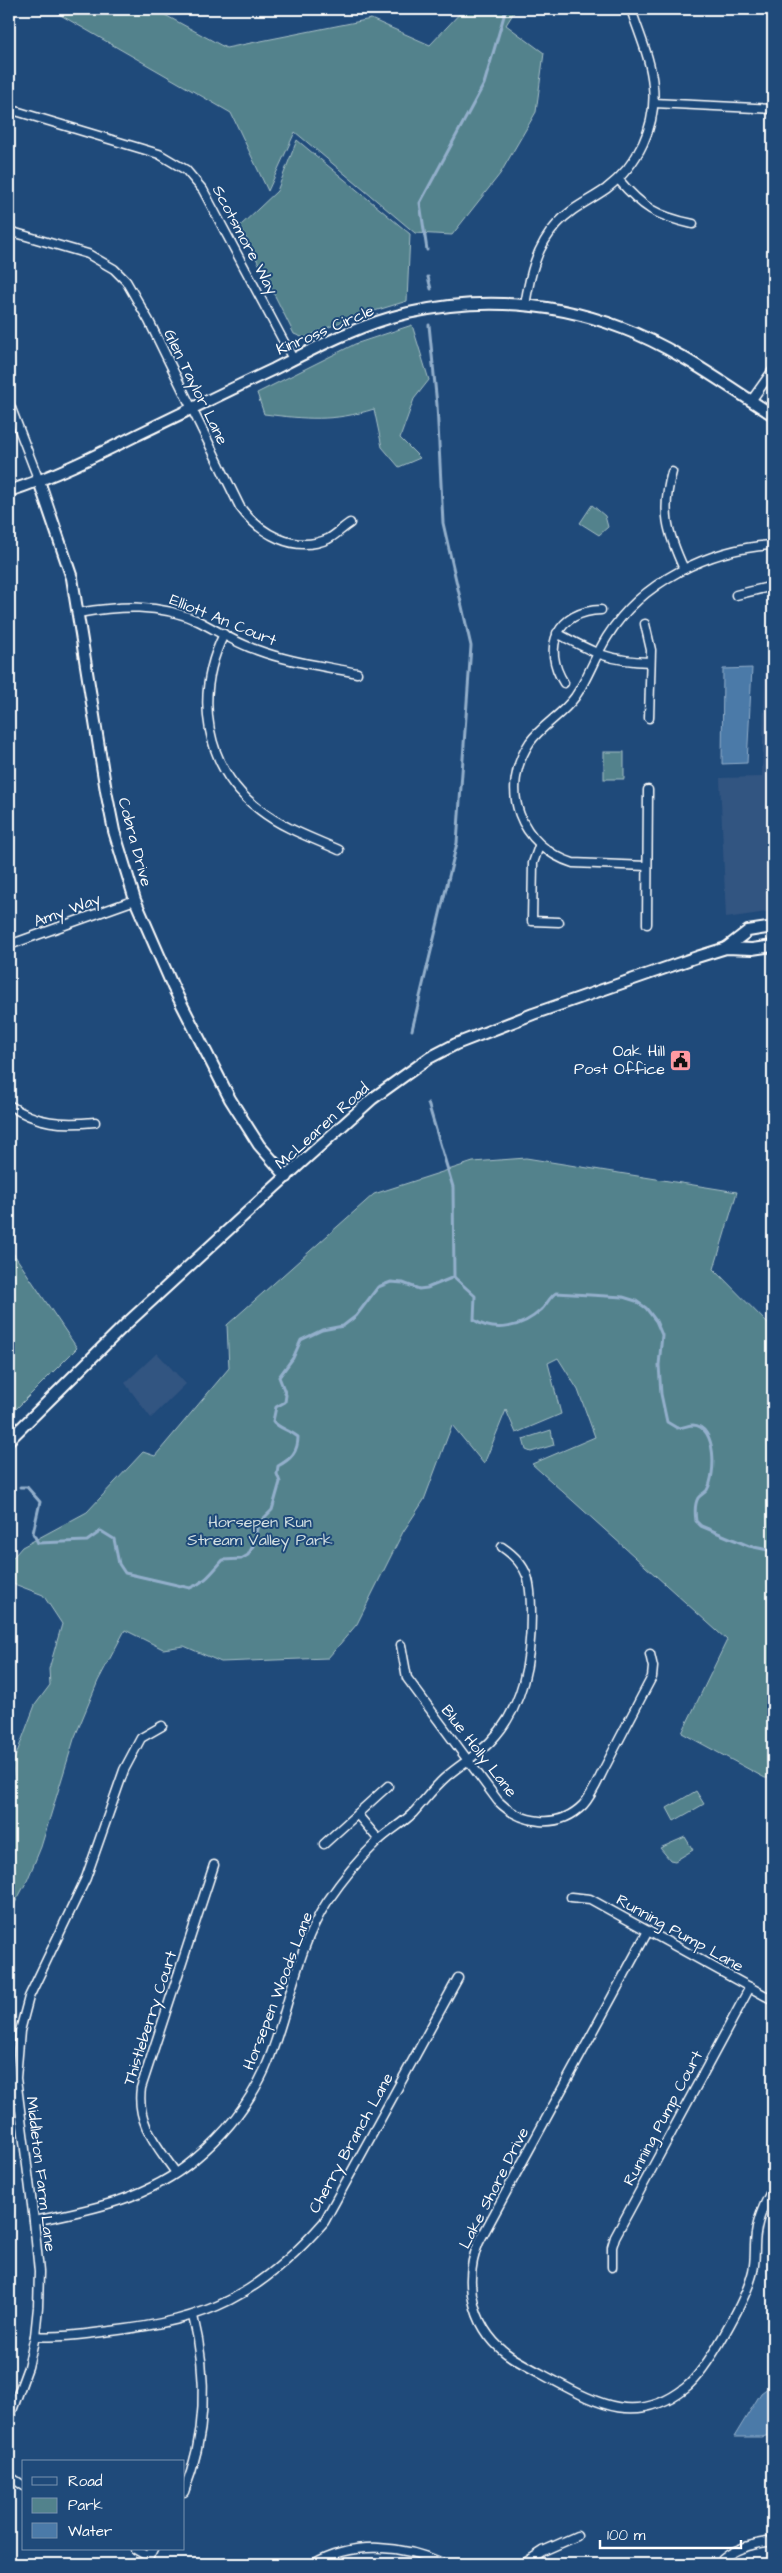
<svg xmlns="http://www.w3.org/2000/svg" width="782" height="2573" font-family="'Architects Daughter',sans-serif">
<style>
.built{fill:#335481}
.green{fill:#52828c;stroke:#a8c0c6}
.water{fill:#4b7aa8;stroke:#93afcb}
.lines{fill:none;stroke-linecap:round;stroke-linejoin:round}
.stream{stroke:#93afcb;stroke-width:3}
.street-casing{stroke:#fff;stroke-width:11}
.secondary-casing{stroke:#fff;stroke-width:14}
.street{stroke:#1f4a7a;stroke-width:8}
.secondary{stroke:#1f4a7a;stroke-width:10}
.labels{text-anchor:middle;dominant-baseline:central;stroke-width:4;stroke-linejoin:round;paint-order:stroke}
.street-label{font-size:16px;fill:#fff;stroke:#1f4a7a}
.poi-label{font-size:16px;fill:#fff;stroke:#1f4a7a;text-anchor:end}
.park-label{font-size:16px;fill:#d4e0e2;stroke:#1f4a7a}
</style>
<rect width="100%" height="100%" fill="#1f4a7a"/>
<filter id="ink" filterUnits="userSpaceOnUse"><feTurbulence type="fractalNoise" baseFrequency=".02" numOctaves="2"/><feDisplacementMap in="SourceGraphic" scale="10" xChannelSelector="R" yChannelSelector="G"/><feConvolveMatrix kernelMatrix="1 2 1 2 8 2 1 2 1" color-interpolation-filters="sRGB"/></filter>
<g filter="url(#ink)">
<g class="built">
<path d="M765 672H773V911L726 918 720 778 762 777Z"/>
<path d="M157 1353 186 1384 151 1418 125 1383Z"/>
</g>
<g class="green">
<path d="M50 9H154L226 48 371 19 430 45 464 9H516L506 25 544 53 536 112 500 174 452 235 415 233 295 132 268 191 231 113Z"/>
<path d="M297 140 410 234 407 301 345 320 304 338 294 334 240 226 277 191Z"/>
<path d="M412 325 429 380 414 399 400 438 420 458 399 467 382 447 374 409C333 422 306 419 264 414L257 393 355 344Z"/>
<path d="M592 505 605 516 608 527 599 535 580 523Z"/>
<rect x="604" y="752" width="20" height="27"/>
<path d="M526 1158 737 1192 714 1269 773 1329V1778H765L682 1733 727 1640 532 1464 595 1437 578 1390 558 1358 548 1363 561 1414 516 1433 506 1410 484 1464 452 1425 424 1500 403 1532 357 1624 328 1658 221 1662 184 1646 163 1649 125 1630 98 1681 74 1739 41 1847 27 1881 9 1914V1790L14 1779 13 1763 35 1705 50 1685 49 1669 62 1624 43 1595 9 1582V1562L22 1547 87 1512 143 1452 155 1456 229 1368 227 1325 374 1194 473 1162Z"/>
<path d="M9 1247 77 1348 9 1416Z"/>
<path d="M551 1430 554 1445 531 1452 526 1450 523 1439Z"/>
<path d="M696 1791 704 1804 674 1821 667 1808Z"/>
<path d="M685 1837 693 1850 675 1861 670 1860 660 1848Z"/>
</g>
<g class="water">
<path d="M752 668 747 763 722 764 723 669Z"/>
<path d="M773 2384V2434L762 2437H734L761 2393Z"/>
</g>
<g class="lines">
<g class="stream">
<path d="M427 250 420 203 484 84 506 9"/>
<path d="M428 277 431 289"/>
<path d="M412 1030 457 843 471 646 443 523 437 405 429 325"/>
<path d="M428 1103 453 1187 454 1277"/>
<path d="M20 1487H27L40 1502 33 1533 38 1543 87 1541 101 1531 114 1539 119 1564 125 1573 190 1588C206 1582 212 1572 223 1560L241 1559 248 1555 253 1546 258 1524 272 1510 280 1482 277 1474 278 1466C291 1459 298 1452 298 1437 290 1430 279 1429 273 1421L276 1407 285 1402 286 1395 279 1377 293 1358 301 1340 322 1330 343 1326 356 1316 378 1287 391 1282 403 1283 419 1289 427 1288 454 1277 475 1296 474 1320C495 1334 523 1327 541 1310 547 1305 549 1297 556 1293L623 1297 636 1301 646 1308 656 1321 662 1335 659 1365 661 1394 667 1422 677 1428C683 1428 688 1425 693 1425 717 1426 716 1475 707 1490 705 1493 700 1495 698 1498 694 1505 695 1514 696 1521L701 1526 749 1546 773 1551"/>
</g>
<defs>
<g id="street">
<path d="M654 103 773 109"/>
<path d="M9 109 159 154 186 170 203 190 293 359"/>
<path d="M618 179C643 208 656 216 693 224"/>
<path d="M9 231 88 254 114 269 126 281 149 321 240 507C259 533 294 554 328 539 336 535 342 528 350 523"/>
<path d="M525 305C530 275 536 247 557 224 571 208 589 201 606 189 638 165 657 126 653 86 651 59 639 34 631 9"/>
<path d="M751 401 773 370"/>
<path d="M9 403 39 481"/>
<path d="M672 472C661 511 667 532 684 569"/>
<path d="M736 595 773 586"/>
<path d="M78 613C119 606 159 603 198 621 218 631 236 643 257 650 289 662 324 666 357 673"/>
<path d="M645 624 651 650 649 718"/>
<path d="M557 633C594 653 608 661 650 662"/>
<path d="M224 634C194 695 204 768 260 810 283 828 312 838 339 850"/>
<path d="M564 683C541 647 558 611 601 610"/>
<path d="M539 846 533 863 532 921 559 922"/>
<path d="M647 866 573 863C520 846 498 790 530 742 542 725 562 715 575 697 588 678 595 656 607 637 641 582 710 548 773 545"/>
<path d="M647 924 648 790"/>
<path d="M9 945 135 900"/>
<path d="M9 1105C37 1124 62 1125 95 1122"/>
<path d="M401 1645 407 1678 498 1801C521 1824 558 1830 583 1805 593 1794 599 1778 606 1765 621 1736 636 1707 652 1677L653 1667 650 1654"/>
<path d="M357 1814 379 1840"/>
<path d="M324 1844 388 1786"/>
<path d="M571 1897 590 1899 773 2000"/>
<path d="M648 1931 479 2242C461 2284 474 2333 513 2358 526 2366 540 2373 553 2380 599 2405 638 2425 685 2388 707 2371 747 2298 753 2271 756 2259 754 2246 756 2234 758 2217 765 2203 773 2188"/>
<path d="M176 2173C157 2145 136 2124 141 2088L214 1865"/>
<path d="M34 2221C91 2210 150 2198 195 2159 224 2135 249 2104 265 2069 289 2015 294 1952 327 1902 342 1880 358 1860 377 1842 388 1831 402 1824 413 1813 424 1801 434 1787 447 1776 461 1764 477 1755 490 1742 524 1707 531 1660 531 1614 531 1583 530 1566 502 1547"/>
<path d="M612 2267V2247L615 2237 750 1987"/>
<path d="M35 2336C61 2338 86 2334 111 2331 208 2320 259 2296 324 2222L458 1978"/>
<path d="M9 2419 28 2367 35 2336 38 2307 39 2272 34 2221 16 2078 20 2031 29 1997 86 1878 124 1770 141 1738 162 1726"/>
<path d="M9 2476 24 2486"/>
<path d="M184 2492C207 2434 208 2376 193 2316"/>
<path d="M135 2549 149 2557"/>
<path d="M145 2564 153 2549"/>
<path d="M313 2564C354 2540 403 2545 445 2564"/>
<path d="M523 2564 543 2551 577 2536"/>
<path d="M718 2564C732 2548 753 2544 773 2541"/>
</g>
<g id="secondary">
<path d="M39 481 72 578 106 791 114 831 135 900 173 987 230 1099 259 1145 287 1177"/>
<path d="M9 491C53 477 93 457 135 436 181 414 227 391 274 369 317 347 360 324 408 313 480 297 553 302 622 328 676 348 724 384 773 415"/>
<path d="M726 948 748 931 773 927"/>
<path d="M9 1440 125 1325 303 1161 372 1099 429 1058 456 1044 533 1014 697 957 726 948 752 949 773 946"/>
</g>
</defs>
<use href="#street" class="street-casing"/>
<use href="#secondary" class="secondary-casing"/>
<use href="#street" class="street"/>
<use href="#secondary" class="secondary"/>
</g>
</g>
<defs>
<symbol id="civic-square" viewBox="-11 -11 22 22"><rect x="-9" y="-9" width="18" height="18" rx="4" fill="#ff9aa2" stroke="#1f4a7a"/><path d="M-.6-6.5H3V-4.5H.6V-3L4-1V1h2V6H-6V1h2V-1L-.6-3ZM-1.2 2.5V6h2.4V2.5Z" fill="#111"/></symbol>
</defs>
<g fill-rule="evenodd">
<use href="#civic-square" x="668" y="1048" width="25" height="25"/>
</g>
<g class="labels">
<g class="street-label">
<text transform="translate(245 240) rotate(62)">Scotsmore Way</text>
<text transform="translate(325 330) rotate(-23)">Kinross Circle</text>
<text transform="translate(196 387) rotate(64)">Glen Taylor Lane</text>
<text transform="translate(223 620) rotate(22)">Elliott An Court</text>
<text transform="translate(135 842) rotate(75)">Cobra Drive</text>
<text transform="translate(67 910) rotate(-20)">Amy Way</text>
<text transform="translate(322 1126) rotate(-42)">McLearen Road</text>
<text transform="translate(479 1751) rotate(52)">Blue Holly Lane</text>
<text transform="translate(680 1933) rotate(29)">Running Pump Lane</text>
<text transform="translate(278 1991) rotate(-69)">Horsepen Woods Lane</text>
<text transform="translate(150 2018) rotate(-72)">Thistleberry Court</text>
<text transform="translate(663 2118) rotate(-62)">Running Pump Court</text>
<text transform="translate(351 2143) rotate(-61)">Cherry Branch Lane</text>
<text transform="translate(41 2174) rotate(83)">Middleton Farm Lane</text>
<text transform="translate(494 2188) rotate(-63)">Lake Shore Drive</text>
</g>
<g class="poi-label">
<text x="665" y="1051">Oak Hill<tspan x="665" dy="18">Post Office</tspan></text>
</g>
<g class="park-label">
<text x="260" y="1522">Horsepen Run<tspan x="260" dy="18">Stream Valley Park</tspan></text>
</g>
</g>
<rect width="782" height="2573" fill="none" stroke="#1f4a7a" stroke-width="30"/>
<rect x="15" y="15" width="752" height="2543" fill="none" stroke="#fff" stroke-width="2" filter="url(#ink)"/>
<rect x="22" y="2460" width="162" height="90" fill="#1f4a7a" stroke="#7992af"/>
<rect x="32" y="2477" width="25" height="8" fill="#1f4a7a" stroke="#7992af"/>
<text x="68" y="2486" font-size="15" fill="#ffffff">Road</text>
<rect x="32" y="2498" width="25" height="15" fill="#52828c" stroke="#7992af"/>
<text x="68" y="2510" font-size="15" fill="#ffffff">Park</text>
<rect x="32" y="2523" width="25" height="15" fill="#4b7aa8" stroke="#7992af"/>
<text x="68" y="2536" font-size="15" fill="#ffffff">Water</text>
<path d="M600 2540v8h141v-8" fill="none" stroke="#ffffff" stroke-width="2.5"/>
<text x="607" y="2540" font-size="15" fill="#ffffff" stroke="#1f4a7a" stroke-width="4" paint-order="stroke">100 m</text>
</svg>
